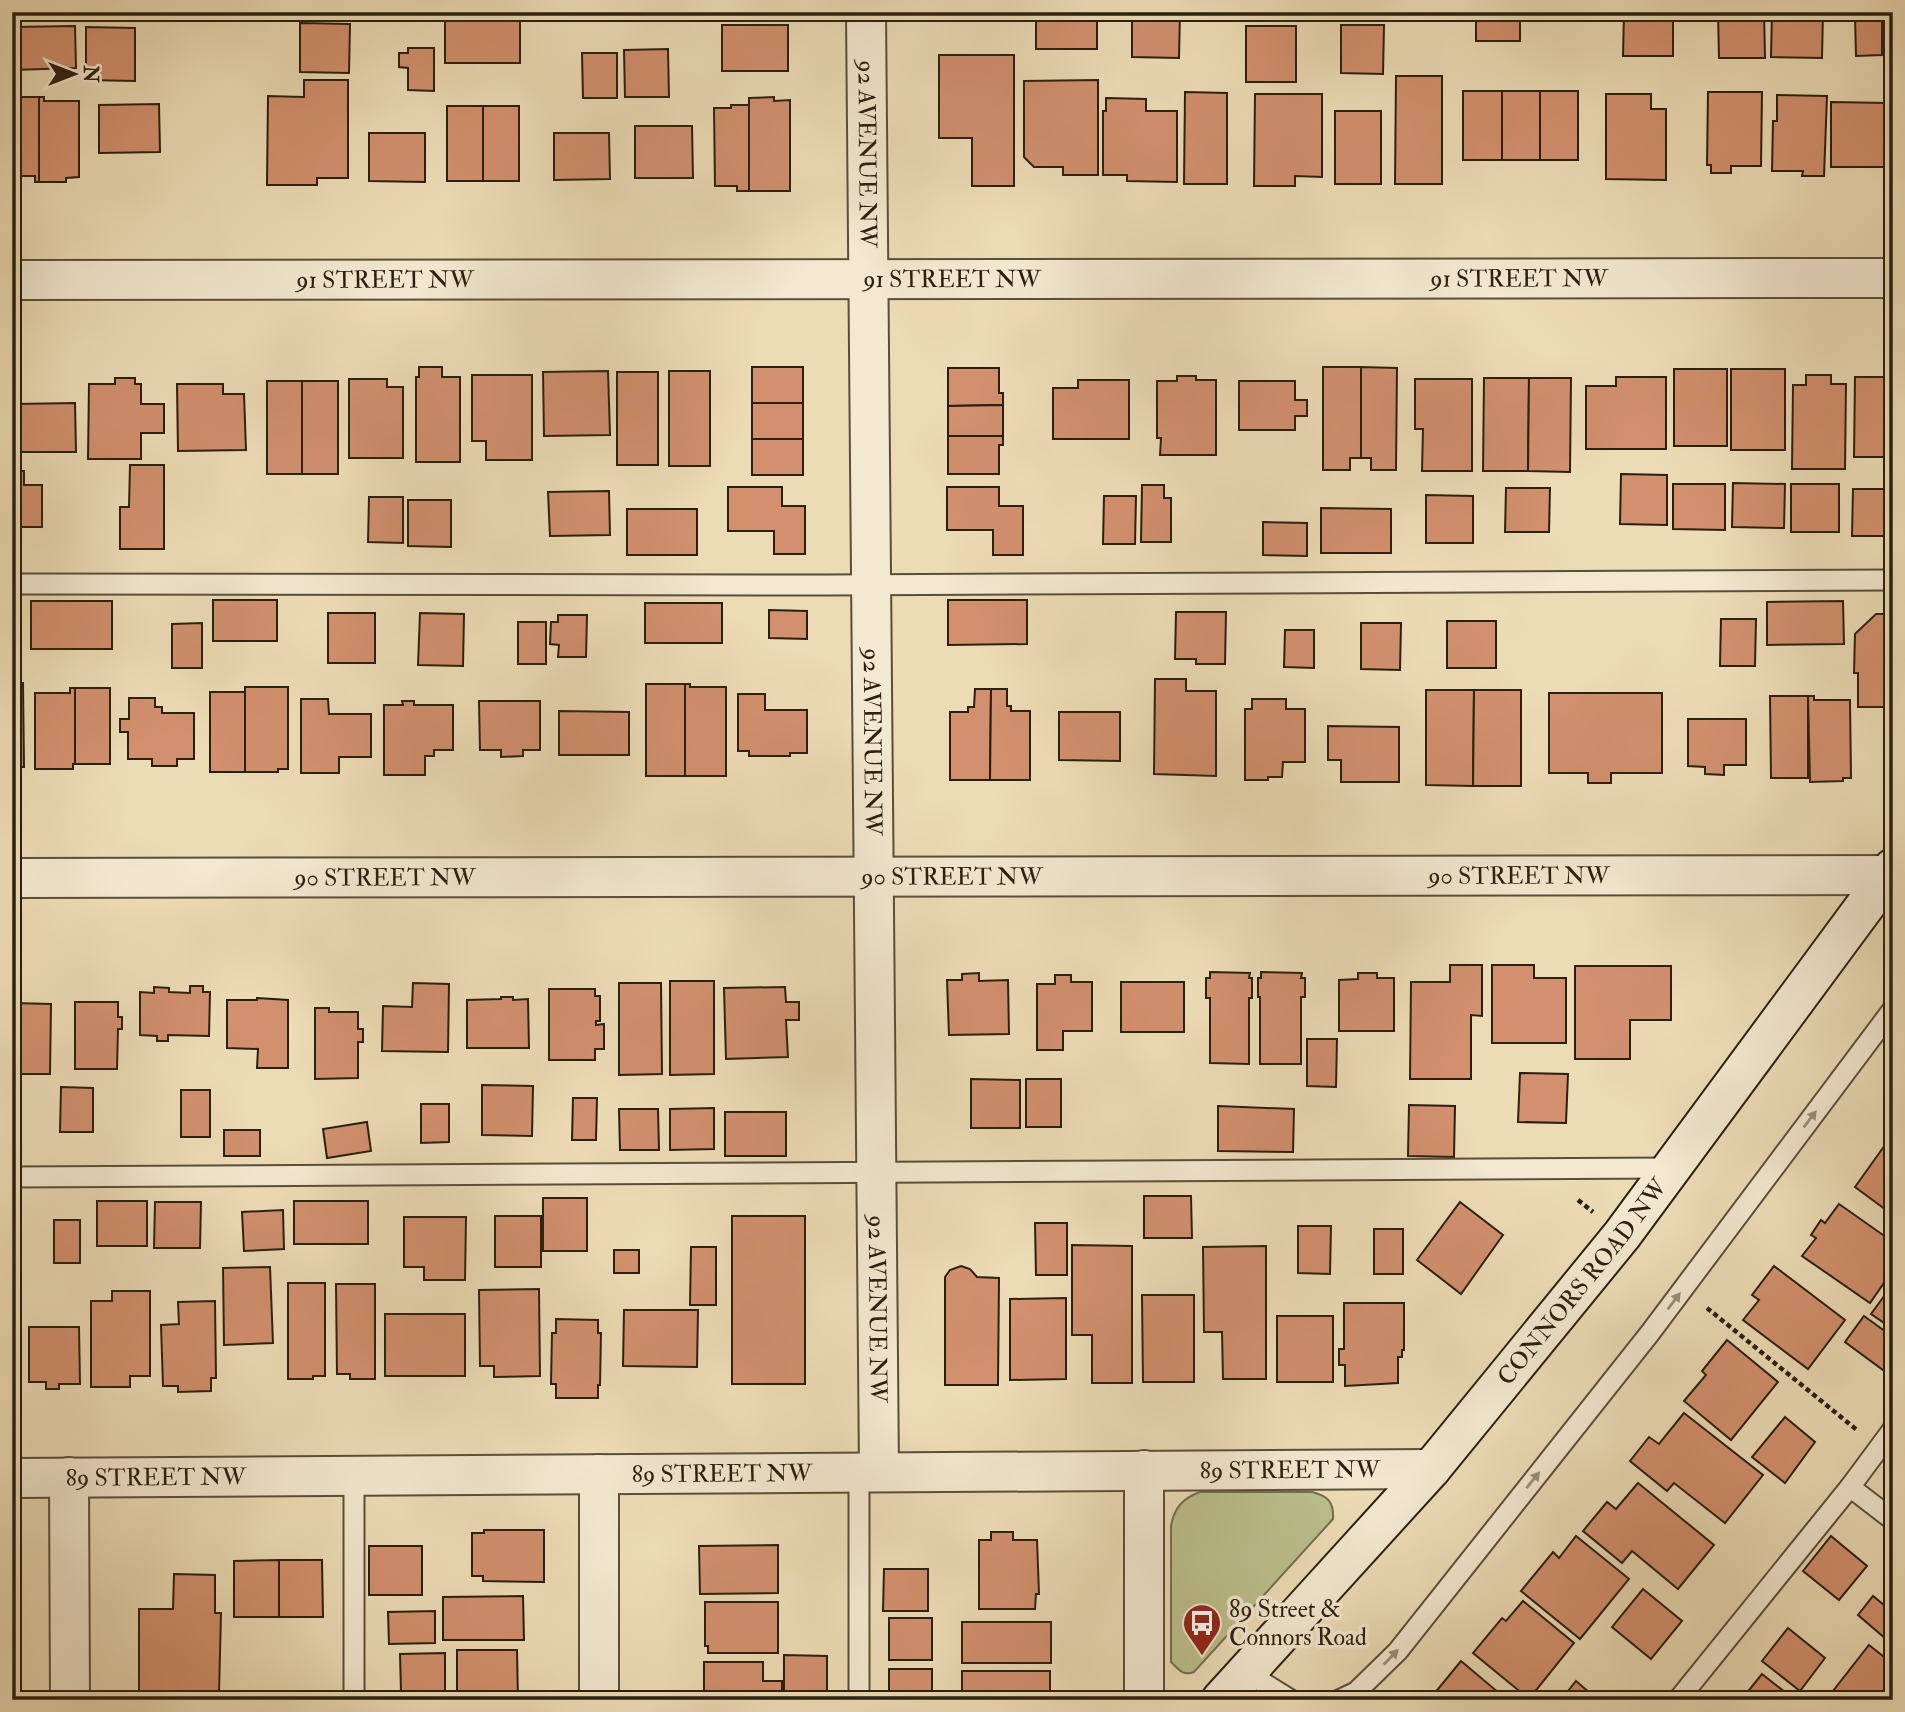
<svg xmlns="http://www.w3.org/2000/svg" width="1905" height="1712" font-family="'IM FELL Double Pica',serif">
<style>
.green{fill:#bbbf8c;stroke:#726f4e;stroke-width:2}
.building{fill:#d2906e;stroke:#2a1f10;stroke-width:2}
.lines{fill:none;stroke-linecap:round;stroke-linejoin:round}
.service-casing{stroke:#5a4e3a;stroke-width:23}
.minor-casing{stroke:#5a4e3a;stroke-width:42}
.secondary-casing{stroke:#2a1f10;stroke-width:42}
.path{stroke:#2a1f10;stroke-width:4.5;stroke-dasharray:5 3.5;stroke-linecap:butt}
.service{stroke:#f3e8d0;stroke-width:19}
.minor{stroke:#f3e8d0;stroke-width:38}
.secondary{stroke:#f3e8d0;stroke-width:38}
.oneway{fill:#998e7a}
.labels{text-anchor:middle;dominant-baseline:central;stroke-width:7;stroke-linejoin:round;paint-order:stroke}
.street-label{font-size:24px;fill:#2a1f10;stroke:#f3e8d0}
.poi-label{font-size:24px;fill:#2a1f10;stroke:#f3e8d0;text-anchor:start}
</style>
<rect width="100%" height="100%" fill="#ecdcb6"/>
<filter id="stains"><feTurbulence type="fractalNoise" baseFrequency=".00286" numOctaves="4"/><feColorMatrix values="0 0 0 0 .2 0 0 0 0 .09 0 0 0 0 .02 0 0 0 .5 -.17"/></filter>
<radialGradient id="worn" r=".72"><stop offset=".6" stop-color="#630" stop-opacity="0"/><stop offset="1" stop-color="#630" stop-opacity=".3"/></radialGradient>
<path class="green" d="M1200 1492H1312C1328 1496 1334 1502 1333 1519L1194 1672C1183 1676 1179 1670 1171 1662V1526C1174 1508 1183 1498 1200 1492Z"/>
<g class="building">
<rect x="1036" y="12" width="61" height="37"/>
<path d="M1132 12H1180L1179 58 1132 57Z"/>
<rect x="1476" y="12" width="44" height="29"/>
<path d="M1624 12H1673V56H1623Z"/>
<path d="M1718 12H1764L1765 58H1719Z"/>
<path d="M1772 12H1823L1822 58 1771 57Z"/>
<rect x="1884" y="12" width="9" height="29"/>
<path d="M1855 16H1882V55L1856 56Z"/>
<rect x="445" y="19" width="75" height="44"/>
<path d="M300 23 350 24 349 73 300 72Z"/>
<rect x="722" y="25" width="66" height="46"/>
<path d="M1341 25H1384L1383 74 1341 73Z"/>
<path d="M75 26 76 68 12 70V27Z"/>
<rect x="1246" y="26" width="50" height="56"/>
<path d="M86 27 135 28V81L86 80Z"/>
<path d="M408 48H434V91L408 90V68L399 67V53H408Z"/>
<path d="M668 49 669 97H625L624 50Z"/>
<path d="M582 53H617V98H583Z"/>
<path d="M939 55H1014V186H972V138H939Z"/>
<path d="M1396 76H1442V184H1395Z"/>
<path d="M304 80H348V178H317V185H267L268 96 304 97Z"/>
<path d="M1098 80V175H1063V167H1034L1024 157V81Z"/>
<rect x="1463" y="91" width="39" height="69"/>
<rect x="1502" y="91" width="38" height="69"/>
<rect x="1540" y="91" width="38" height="69"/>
<path d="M1185 92 1227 93V184H1184Z"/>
<path d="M1708 92H1762L1761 166H1731V173H1711V165H1707Z"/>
<path d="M1255 94H1322V177L1295 176V186H1254Z"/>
<path d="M1606 94H1651V109H1666V180L1606 179Z"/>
<path d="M1777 95 1827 96 1824 176H1802L1803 171H1772L1773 121H1777Z"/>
<path d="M12 97H39V182H35V176H12Z"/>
<path d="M39 97H44V101H79V177L66 178V182H39Z"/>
<path d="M774 97V101L790 100V191H749V98Z"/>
<path d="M1106 98 1146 99V111H1177V182L1127 181V175H1103V111H1106Z"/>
<path d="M1831 102 1887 103V167H1831Z"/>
<path d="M159 104 160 152 99 153V105Z"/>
<path d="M731 105H749V191H737V186H715L714 108H731Z"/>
<rect x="447" y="106" width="36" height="75"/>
<rect x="483" y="106" width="36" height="75"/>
<rect x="1335" y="111" width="46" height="73"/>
<path d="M635 126H692L693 178H635Z"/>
<path d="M369 133H425V182L369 181Z"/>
<path d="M554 133H609L610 179 554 180Z"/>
<path d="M419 367H442V377H460V462H416V377H419Z"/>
<rect x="752" y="367" width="51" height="36"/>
<path d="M1323 367H1361V458H1350V470H1323Z"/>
<path d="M1361 367 1397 368 1396 470H1371V458H1361Z"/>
<path d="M948 368H999V393H1003V405L948 406Z"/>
<rect x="1674" y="369" width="53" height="77"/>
<rect x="1731" y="369" width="54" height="81"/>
<path d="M608 371 610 435 544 436 543 372Z"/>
<rect x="669" y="371" width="41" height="95"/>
<rect x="617" y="372" width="41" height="93"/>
<path d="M472 375H532V460H486V441H472Z"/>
<path d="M1806 375H1831V384H1846L1845 469H1792L1793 385H1806Z"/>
<path d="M1177 376H1196V380H1216V455H1160L1161 438H1157V381H1177Z"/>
<path d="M1616 377H1666V449H1586V386H1616Z"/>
<path d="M1855 377H1893V457H1854Z"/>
<path d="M115 378H135V384H141V404H164V433H141V459H88L89 384H115Z"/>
<path d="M1484 378H1529L1528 471H1483Z"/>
<path d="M1529 378H1571L1570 472 1528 471Z"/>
<path d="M349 379H387V387H403V458H349Z"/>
<path d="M1415 379H1472V471H1422L1423 429H1415Z"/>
<path d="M1078 380H1129V439H1053V388H1078Z"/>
<rect x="267" y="381" width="35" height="93"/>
<rect x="302" y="381" width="36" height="93"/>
<path d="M1239 381H1295V400H1307V416H1295V430H1239Z"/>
<path d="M177 384H223V394H244L246 450 178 451Z"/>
<path d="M75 403 76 452H17L16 404Z"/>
<rect x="752" y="403" width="51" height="36"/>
<path d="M1003 405V436H948V406Z"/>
<path d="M948 436H1003V445H999V474H948Z"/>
<rect x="752" y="439" width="51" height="36"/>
<path d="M130 465H164V549H120V507H129Z"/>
<path d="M12 471H24V485H42V527H12Z"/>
<path d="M1621 474 1667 475V525L1620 524Z"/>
<path d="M1733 483 1785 484 1784 528 1732 527Z"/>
<path d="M1673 484H1725V530L1673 529Z"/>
<rect x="1791" y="484" width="48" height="48"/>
<path d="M1142 485H1164V498H1171V542H1141Z"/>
<path d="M728 487H782V506H805V554H774V531H728Z"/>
<path d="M947 487H999V506H1023V555H993V530H947Z"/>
<path d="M1506 488H1550L1549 532H1505Z"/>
<path d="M1853 489H1893V536H1852Z"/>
<path d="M609 491 610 535 550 536 548 492Z"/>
<path d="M1426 495 1473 496V543H1426Z"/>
<path d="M1104 496H1136L1135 544H1103Z"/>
<path d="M369 497H403V543L368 542Z"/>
<path d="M408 500H451V547L408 546Z"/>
<path d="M1321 508 1391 509V553H1321Z"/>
<rect x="627" y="509" width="70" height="46"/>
<path d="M1263 522 1307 523V556L1263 555Z"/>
<rect x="213" y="600" width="64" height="41"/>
<path d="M948 600H1027V644L948 645Z"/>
<rect x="31" y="601" width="81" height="48"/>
<path d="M1843 601 1844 644 1767 645V602Z"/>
<rect x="645" y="603" width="77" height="40"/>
<path d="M769 610 807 611V639L769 638Z"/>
<path d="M12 612H20L19 655H12Z"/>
<path d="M1176 612H1226L1225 664H1196V659H1175Z"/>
<rect x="328" y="613" width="47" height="50"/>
<path d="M420 613 464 614 463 666 418 665Z"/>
<path d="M1876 614H1893V698H1884V707H1858V673H1854L1855 634Z"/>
<path d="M558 615H587L586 657H558L559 645 550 644 551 622H558Z"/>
<path d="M1721 619H1756L1755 666H1720Z"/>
<rect x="1447" y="621" width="49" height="47"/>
<rect x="518" y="622" width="28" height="42"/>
<path d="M202 623V668H172V624Z"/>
<path d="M1361 623H1401L1400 670 1361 669Z"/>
<path d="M1285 630H1314V668L1284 667Z"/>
<path d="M1155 679H1186V691H1216V776L1154 774Z"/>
<path d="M12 683H23L24 767H19V773H12Z"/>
<rect x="646" y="684" width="39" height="92"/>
<path d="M685 684H690V687H726V776H685Z"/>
<path d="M245 687H288V769H278V772H245Z"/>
<path d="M70 688H75V764H73V769H35V693H70Z"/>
<rect x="75" y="688" width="35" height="76"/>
<path d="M975 689H991L990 780H950V712H968V707H974Z"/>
<path d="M991 689H1007V706H1011V711H1030V780H990Z"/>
<path d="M1426 690H1474L1473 786 1426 785Z"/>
<path d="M1474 690H1521V786H1473Z"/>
<rect x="210" y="692" width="35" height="80"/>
<path d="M1549 693H1662V773H1611V783H1588V773H1549Z"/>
<path d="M738 694H765V710H807V753H790V756H749V751H738Z"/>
<path d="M1770 696H1808V778H1771Z"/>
<path d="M1808 696H1814V700H1850L1851 778H1843V781L1810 782Z"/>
<path d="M129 698H155V707H162V713H194V759H177V766H152V759H128V732H120V719H129Z"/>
<path d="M301 699H328L329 714H371V757H339V773H301Z"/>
<path d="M1252 699H1286V709H1305V762H1283L1282 777H1268V780H1245V709H1252Z"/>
<path d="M402 701H414V705H453V750H434V756H425V775H384V705H403Z"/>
<path d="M479 701H540V750H523V756L501 757V750H480Z"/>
<path d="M559 711 629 712V755H559Z"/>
<path d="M1059 712H1120V761L1059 760Z"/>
<path d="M1688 719H1746V765H1724V775L1705 774V767L1688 766Z"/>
<path d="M1328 726 1399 727V782H1341V760H1328Z"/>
<path d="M1450 965H1482V1016L1471 1015V1079H1410L1411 982H1450Z"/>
<path d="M1492 965H1534V978H1566V1043H1492Z"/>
<path d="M1575 966H1671V1020H1630V1059H1575Z"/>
<path d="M1210 972 1250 973 1249 978H1252V998H1249V1064L1210 1063V998H1206V978H1210Z"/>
<path d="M1261 972 1302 973 1301 978H1305V997H1301V1064H1260V997H1258V978H1261Z"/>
<path d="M979 973V981L1008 980 1009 1034 949 1035 947 980H962V974Z"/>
<path d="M1358 973H1377V978H1394V1031H1339V980L1358 979Z"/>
<path d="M1055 975H1071V982H1092V1031H1063V1050H1037V984H1055Z"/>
<path d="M670 981H714V1074L670 1075Z"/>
<rect x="1121" y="982" width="63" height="50"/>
<path d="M413 983 449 984 448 1052 382 1051 383 1006 412 1007Z"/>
<path d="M619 983H661L662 1074 619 1075Z"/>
<path d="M190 986H203V992H210L209 1036 168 1035V1041H157V1036L140 1035V992L154 993V987L169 988V992L190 993Z"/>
<path d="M785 987 786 1002H799V1020H786L788 1057 726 1059 724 988Z"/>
<path d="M549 989H595V996H600V1021H596V1025L604 1024V1049H595V1060H549Z"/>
<path d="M501 997H513V1000L528 999 529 1048H467V1000L501 999Z"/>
<path d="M257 998 288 1000V1068H257L258 1049 227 1048V1000H257Z"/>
<path d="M75 1002H118V1017H122V1029H118L117 1069H75Z"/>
<path d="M12 1003 51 1004 50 1074H12Z"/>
<path d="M315 1008H329V1012H358V1029H363V1042H358V1078L315 1079Z"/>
<path d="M1307 1039H1337L1336 1087 1307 1086Z"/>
<path d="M1520 1073 1568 1074 1566 1123 1518 1122Z"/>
<path d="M971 1079 1020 1080V1128H971Z"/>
<rect x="1026" y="1079" width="35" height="48"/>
<path d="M482 1085 533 1086 532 1136 482 1135Z"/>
<path d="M61 1087 93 1088V1132H60Z"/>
<rect x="181" y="1090" width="29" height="47"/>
<path d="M573 1098H597L596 1140H572Z"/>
<rect x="12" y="1103" width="3" height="40"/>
<path d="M421 1104H449V1142L421 1143Z"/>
<path d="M1409 1105 1455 1106 1454 1157 1408 1156Z"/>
<path d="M1218 1106 1294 1109 1293 1152 1218 1151Z"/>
<path d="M714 1108V1149L670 1150V1109Z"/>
<path d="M619 1109H658L659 1150H620Z"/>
<rect x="725" y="1112" width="61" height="44"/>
<path d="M367 1122 371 1151 327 1158 323 1129Z"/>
<rect x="224" y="1130" width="36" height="26"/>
<path d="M1893 1139V1215L1855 1187 1885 1145 1887 1147Z"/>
<path d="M1144 1196H1191L1192 1238H1144Z"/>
<rect x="543" y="1198" width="44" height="53"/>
<rect x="97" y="1201" width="50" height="45"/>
<rect x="294" y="1201" width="74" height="43"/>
<path d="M155 1202H201L200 1248H154Z"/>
<path d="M1460 1202 1503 1235 1461 1294 1417 1260Z"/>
<path d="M1839 1204 1893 1242V1270L1870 1303 1802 1256 1816 1238 1811 1235 1821 1220 1825 1223Z"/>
<path d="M283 1210 284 1249 244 1251 242 1212Z"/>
<rect x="495" y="1216" width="46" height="51"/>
<rect x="732" y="1216" width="73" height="168"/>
<path d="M404 1217H466L465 1280H424V1267H404Z"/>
<rect x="54" y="1220" width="26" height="43"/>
<rect x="12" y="1222" width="7" height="45"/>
<path d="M1035 1223H1067V1275H1036Z"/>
<path d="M1298 1226H1331L1330 1274 1298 1273Z"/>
<rect x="1374" y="1229" width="29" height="45"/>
<path d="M1072 1245 1132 1246V1383H1092V1335H1072Z"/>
<path d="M1266 1246V1379H1223L1222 1332H1204L1203 1247Z"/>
<path d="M691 1247H716V1305H690Z"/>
<rect x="614" y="1250" width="25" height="23"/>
<path d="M961 1266 970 1269 977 1277 999 1278 998 1385H945V1277L950 1270Z"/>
<path d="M1774 1266 1845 1320 1808 1369 1743 1320 1759 1300 1752 1295Z"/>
<path d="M270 1267 273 1343 224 1345 223 1268Z"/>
<path d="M288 1283H325V1376H313V1379H288Z"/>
<path d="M336 1284H375V1379H350V1374H337Z"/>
<path d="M1893 1284V1329L1871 1314Z"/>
<path d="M539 1289 540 1376 494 1377V1366H480L479 1290Z"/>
<path d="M112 1291H150V1376H130V1387H91V1301H112Z"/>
<path d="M1142 1295H1194V1382H1143Z"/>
<path d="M1066 1298V1379L1010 1380V1299Z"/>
<path d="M215 1301 216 1378H211V1391L178 1392V1386H163L161 1325 179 1324 178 1302Z"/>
<path d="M1344 1303H1404V1350H1402V1357H1398V1383L1345 1386V1365H1339V1349H1344Z"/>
<rect x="12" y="1304" width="9" height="82"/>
<path d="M624 1310H698L697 1367 623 1366Z"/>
<rect x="385" y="1314" width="80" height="62"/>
<rect x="1277" y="1316" width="56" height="66"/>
<path d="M1864 1316 1893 1337V1357L1883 1370 1845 1342Z"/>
<path d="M556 1319 598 1320V1333H601L600 1385H598V1398H556V1384H551L552 1333H556Z"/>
<path d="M29 1327H79L80 1384H59V1389H46V1382H29Z"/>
<path d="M1727 1340 1778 1382 1731 1440 1684 1401 1706 1375 1702 1371Z"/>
<path d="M1684 1413 1763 1475 1725 1523 1674 1483 1667 1491 1630 1461 1649 1437 1659 1444Z"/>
<path d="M1785 1417 1815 1442 1785 1483 1752 1457Z"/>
<path d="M1638 1483 1714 1545 1678 1589 1632 1551 1622 1563 1583 1531 1607 1502 1616 1509Z"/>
<path d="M484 1530H544V1582L483 1581V1576H472V1533H484Z"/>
<path d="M991 1532H1013V1540H1037L1039 1594H1036L1035 1609H979V1540H991Z"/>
<path d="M1576 1536 1629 1579 1580 1639 1521 1591 1553 1552 1559 1558Z"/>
<path d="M1831 1536 1867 1566 1839 1600 1803 1571Z"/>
<path d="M778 1545V1593L700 1594 699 1546Z"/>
<rect x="369" y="1546" width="53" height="49"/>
<path d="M279 1560H322L323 1617H279Z"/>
<path d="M279 1560V1617H234V1561Z"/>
<path d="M884 1569H928V1611H883Z"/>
<path d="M174 1574 215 1575V1613H221L219 1694H215V1700H198V1695L139 1694V1609H173Z"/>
<path d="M1643 1589 1682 1621 1651 1659 1612 1627Z"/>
<path d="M1893 1593V1645L1858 1615 1873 1596 1884 1605Z"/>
<path d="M523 1596 524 1640H443V1597Z"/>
<path d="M1523 1601 1574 1643 1529 1699 1473 1653 1502 1618 1506 1621Z"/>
<path d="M705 1602H778V1653H708V1646H705Z"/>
<path d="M435 1611V1643L389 1644 388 1612Z"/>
<rect x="889" y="1618" width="43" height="42"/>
<rect x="962" y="1622" width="89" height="41"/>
<path d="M1788 1628 1825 1658 1800 1691 1762 1661Z"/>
<path d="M1869 1645 1893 1664V1700H1826Z"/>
<path d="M457 1650H517L518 1700H457Z"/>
<path d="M445 1653V1692H401L400 1654Z"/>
<path d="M784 1655 827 1656V1699H784Z"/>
<path d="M1461 1661 1499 1693 1493 1700H1441L1434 1694Z"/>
<path d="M704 1662H763V1681H782V1700H704Z"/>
<rect x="889" y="1669" width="43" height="31"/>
<rect x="962" y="1671" width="88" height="29"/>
<path d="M1762 1674 1795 1700H1741Z"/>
<path d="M1576 1681 1598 1700H1561Z"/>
</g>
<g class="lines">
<defs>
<g id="service">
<path d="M12 584 827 585 1893 580"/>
<path d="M12 1177 1671 1168"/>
<path d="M859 1472V1700"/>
<path d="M1850 1487 1893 1520"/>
<path d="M1246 1672 1291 1700"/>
<path d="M354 1700V1476"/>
<path d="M1339 1700 1356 1692 1398 1651 1650 1333 1893 1009"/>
<path d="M1678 1700 1850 1487 1893 1429"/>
</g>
<g id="minor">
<path id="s1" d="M866 12 879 1472"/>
<path id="s2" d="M12 280 1893 278"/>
<path id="s3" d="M12 878 1893 875"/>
<path d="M1144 1470V1700"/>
<path d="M599 1474V1700"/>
<path d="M69 1477 70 1700"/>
<path id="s4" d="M12 1478 1431 1469"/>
</g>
<g id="secondary">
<path id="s5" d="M1221 1700 1431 1469 1622 1235 1893 868"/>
</g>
</defs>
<use href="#service" class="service-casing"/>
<use href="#minor" class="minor-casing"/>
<use href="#secondary" class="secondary-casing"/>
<g class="path">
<path d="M1578 1200 1593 1212"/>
<path d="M1707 1308 1857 1430"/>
</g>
<use href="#service" class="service"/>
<use href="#minor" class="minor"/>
<use href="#secondary" class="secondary"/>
</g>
<defs><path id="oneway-solid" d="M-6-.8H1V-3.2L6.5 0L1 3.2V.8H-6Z" transform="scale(1.75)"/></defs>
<g class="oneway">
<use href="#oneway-solid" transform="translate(1810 1119) rotate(-53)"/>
<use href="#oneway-solid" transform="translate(1674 1301) rotate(-53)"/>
<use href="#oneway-solid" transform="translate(1533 1480) rotate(-51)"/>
<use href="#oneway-solid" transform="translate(1391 1657) rotate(-46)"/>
</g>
<defs>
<symbol id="bus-pin" viewBox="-11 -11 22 30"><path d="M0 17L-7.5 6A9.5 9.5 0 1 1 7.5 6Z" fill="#8f2418" stroke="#f3e8d0"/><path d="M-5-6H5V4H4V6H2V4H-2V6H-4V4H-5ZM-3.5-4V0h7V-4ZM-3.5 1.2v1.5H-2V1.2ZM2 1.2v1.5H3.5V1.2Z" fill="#fff"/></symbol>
</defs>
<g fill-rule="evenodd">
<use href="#bus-pin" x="1180" y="1601" width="44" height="60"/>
</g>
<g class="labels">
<g class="street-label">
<text stroke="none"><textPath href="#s1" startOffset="142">92 AVENUE NW</textPath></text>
<text stroke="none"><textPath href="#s2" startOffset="1507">91 STREET NW</textPath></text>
<text stroke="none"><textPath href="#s2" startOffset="373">91 STREET NW</textPath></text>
<text stroke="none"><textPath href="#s2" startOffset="940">91 STREET NW</textPath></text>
<text stroke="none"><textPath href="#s1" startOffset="730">92 AVENUE NW</textPath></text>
<text stroke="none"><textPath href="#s3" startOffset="1507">90 STREET NW</textPath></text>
<text stroke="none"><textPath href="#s3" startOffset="940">90 STREET NW</textPath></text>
<text stroke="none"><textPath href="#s3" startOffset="373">90 STREET NW</textPath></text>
<text stroke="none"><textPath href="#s5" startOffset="553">CONNORS ROAD NW</textPath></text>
<text stroke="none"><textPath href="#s1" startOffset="1297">92 AVENUE NW</textPath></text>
<text stroke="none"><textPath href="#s4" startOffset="1278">89 STREET NW</textPath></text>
<text stroke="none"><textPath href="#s4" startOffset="710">89 STREET NW</textPath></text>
<text stroke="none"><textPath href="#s4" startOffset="144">89 STREET NW</textPath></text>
</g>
<g class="poi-label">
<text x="1229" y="1609">89 Street &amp;<tspan x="1229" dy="28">Connors Road</tspan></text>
</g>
</g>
<rect width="1905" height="1712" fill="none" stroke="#ecdcb6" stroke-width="42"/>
<rect x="14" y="14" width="1877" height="1684" fill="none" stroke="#2a1f10" stroke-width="3.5"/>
<rect x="21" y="21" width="1863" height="1670" fill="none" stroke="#2a1f10" stroke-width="2"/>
<g transform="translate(74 74) rotate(90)" stroke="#f3e8d0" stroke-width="5" paint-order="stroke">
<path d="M0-5L12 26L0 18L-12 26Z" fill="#2a1f10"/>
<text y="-10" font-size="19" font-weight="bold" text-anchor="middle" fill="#2a1f10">N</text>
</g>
<rect width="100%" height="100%" filter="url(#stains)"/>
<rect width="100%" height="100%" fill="url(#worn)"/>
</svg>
